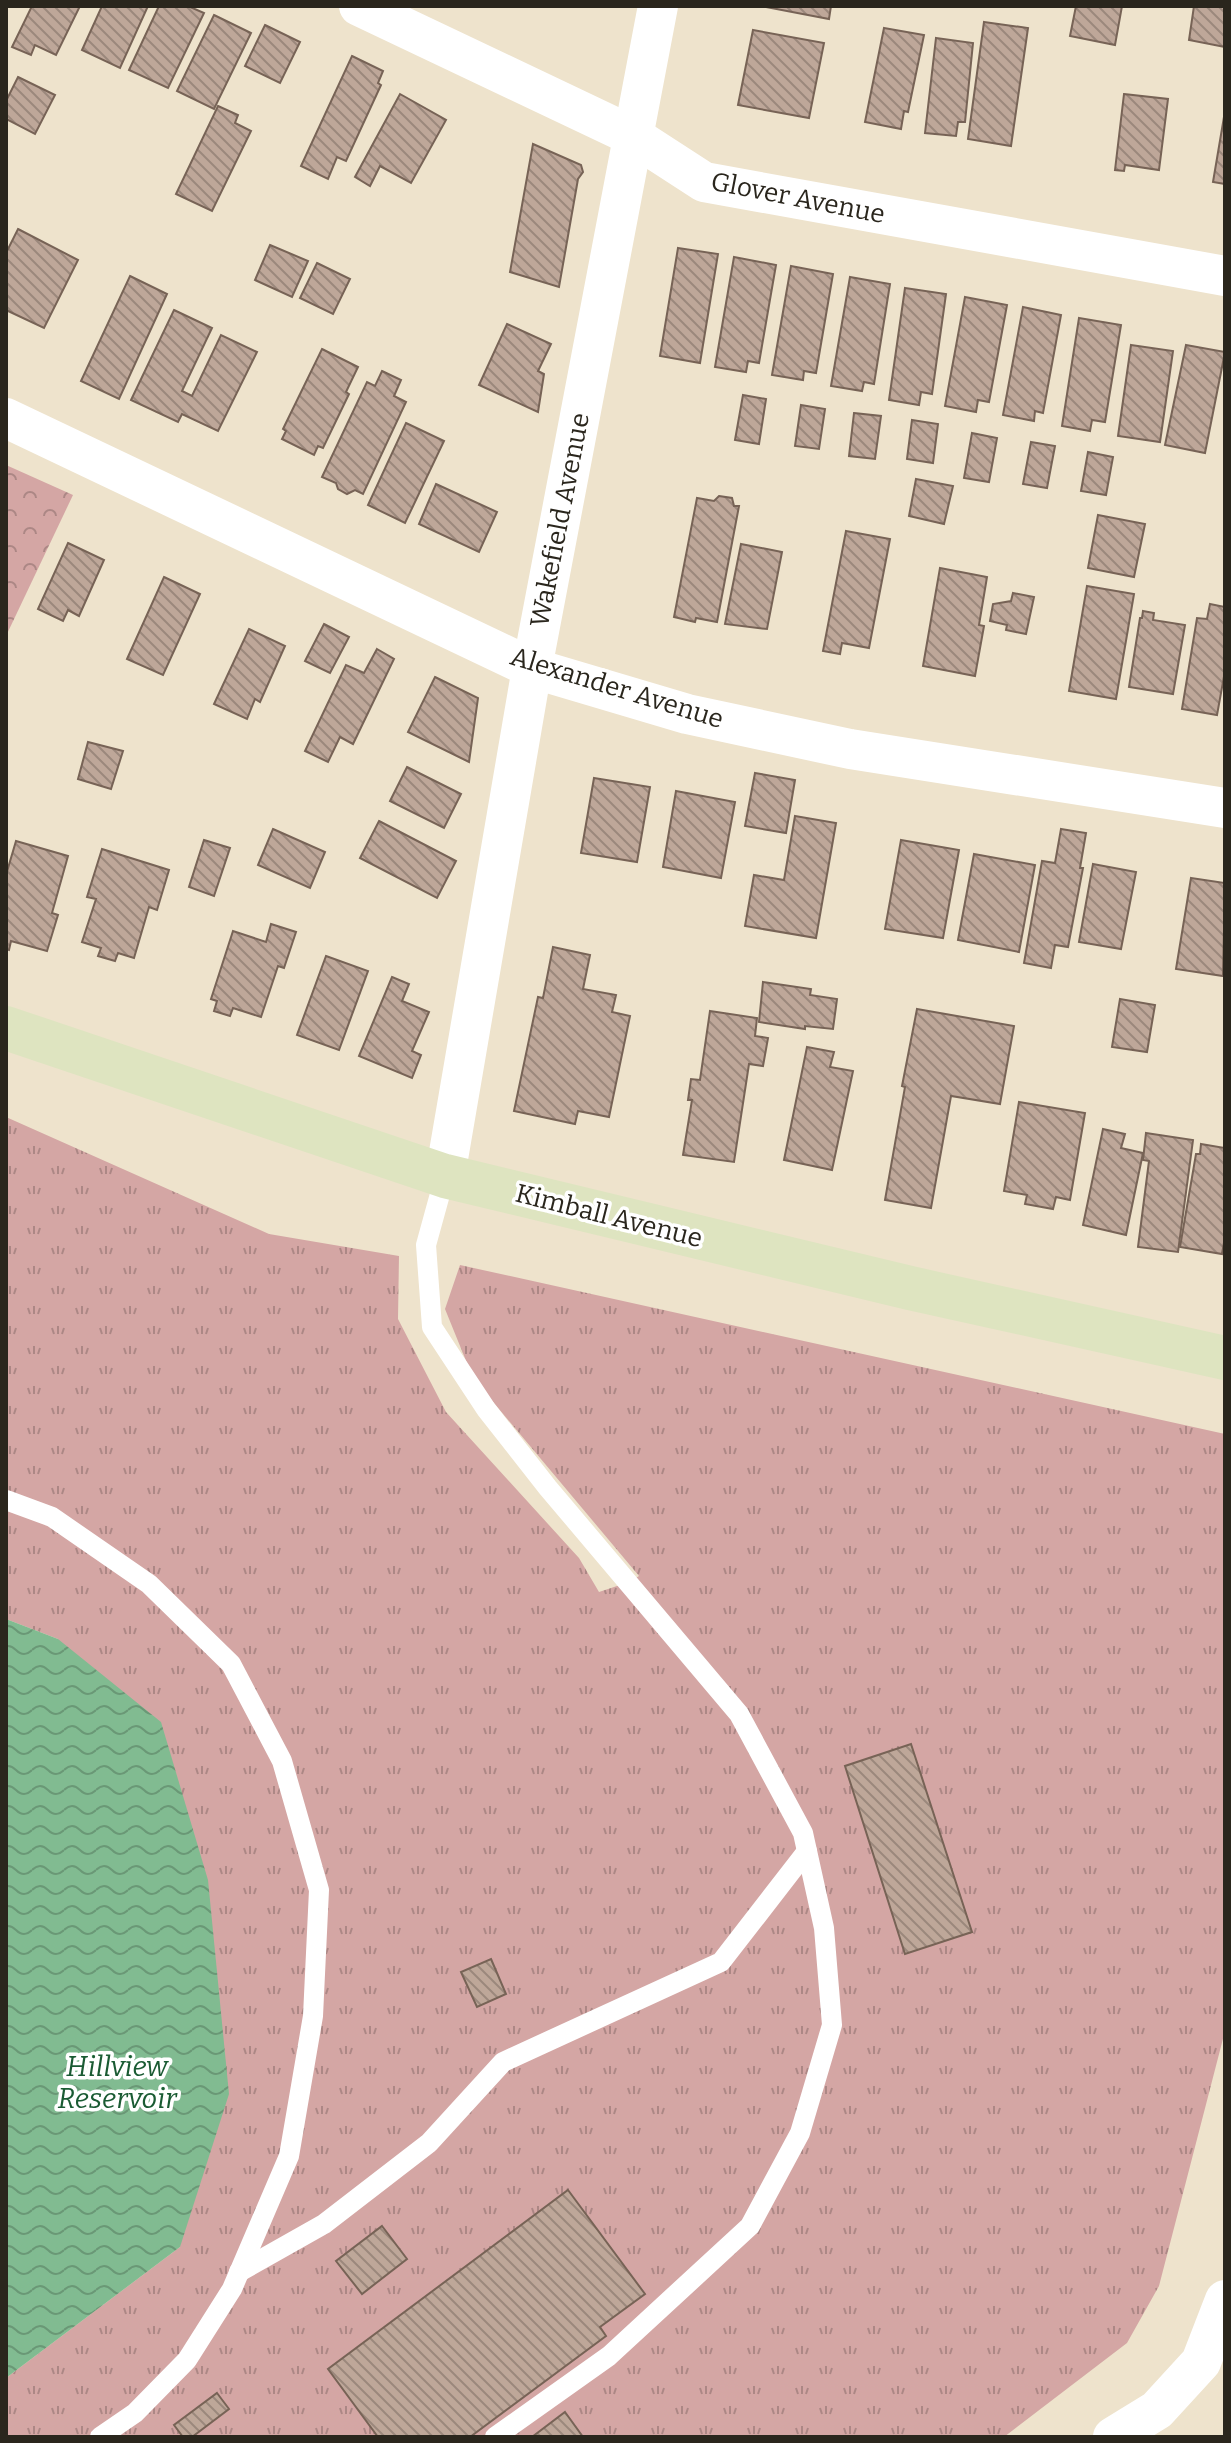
<svg xmlns="http://www.w3.org/2000/svg" width="1231" height="2443" font-family="Bitter,serif">
<style>
.grass{fill:url(#grass-tufts)}
.park{fill:url(#park-crowns)}
.water{fill:url(#water-waves)}
.building{fill:url(#building-back-hatch);stroke:#776356;stroke-width:2}
.lines{fill:none;stroke-linecap:round;stroke-linejoin:round}
.lane{stroke:#fff;stroke-width:20}
.street{stroke:#fff;stroke-width:40}
.secondary{stroke:#dee4c0;stroke-width:44}
.labels{text-anchor:middle;dominant-baseline:central;stroke-width:7;stroke-linejoin:round;paint-order:stroke}
.street-label{font-size:26px;fill:#2a261d;stroke:#fff}
.water-label{font-size:28px;font-style:italic;fill:#1a5b33;stroke:#fff}
</style>
<defs>
<pattern id="grass-tufts" width="24" height="20" patternUnits="userSpaceOnUse" patternTransform="scale(2)"><rect width="24" height="20" fill="#d4a6a4"/><path d="M3 7l-1-3M5 7V3M7 7l1-3M15 17l-1-3M17 17v-4M19 17l1-3" fill="none" stroke="#ac8785"/></pattern>
<pattern id="park-crowns" width="20" height="18" patternUnits="userSpaceOnUse" patternTransform="scale(2)"><rect width="20" height="18" fill="#d4a6a4"/><path d="M2 6a3 3 0 1 1 6 0M12 15a3 3 0 1 1 6 0" fill="none" stroke="#ac8785"/></pattern>
<pattern id="water-waves" width="16" height="10" patternUnits="userSpaceOnUse" patternTransform="scale(2)"><rect width="16" height="10" fill="#81bb91"/><path d="M0 5q4-4 8 0t8 0" fill="none" stroke="#6a9876"/></pattern>
<pattern id="building-back-hatch" width="6" height="6" patternUnits="userSpaceOnUse" patternTransform="scale(2)"><rect width="6" height="6" fill="#bea799"/><path d="M-1 5l2 2M0 0l6 6M5-1l2 2" fill="none" stroke="#9b887c"/></pattern>
</defs>
<rect width="100%" height="100%" fill="#eee3cc"/>
<path class="grass" d="M6 1117 269 1234 399 1256 398 1319 446 1412 579 1558 599 1592 629 1582 639 1576 473 1378 445 1309 460 1265 1225 1434V2031L1159 2286 1127 2343 1004 2437H6V2378L180 2247 58 1639 6 1619Z"/>
<path class="park" d="M6 465 73 495 6 636Z"/>
<path class="water" d="M6 1619 58 1639 161 1722 208 1880 229 2094 180 2247 6 2378Z"/>
<g class="building">
<path d="M32 6H80L56 55 35 45 31 55 12 47Z"/>
<path d="M102 6H148L120 68 82 50Z"/>
<path d="M159 6H188L204 13 168 88 129 70Z"/>
<path d="M761 6H831L829 19Z"/>
<path d="M1076 6H1122L1115 45 1070 36Z"/>
<path d="M1194 6H1225V47L1189 40Z"/>
<path d="M214 15 251 33 214 109 177 91Z"/>
<path d="M984 22 1028 28 1011 146 968 139Z"/>
<path d="M265 25 300 42 280 83 245 66Z"/>
<path d="M884 28 924 35 908 112 904 111 901 129 865 122Z"/>
<path d="M753 30 824 43 809 118 738 105Z"/>
<path d="M936 38 973 43 965 122H958L956 136 925 133Z"/>
<path d="M352 56 383 71 378 83 381 85 346 161 337 157 328 179 301 166Z"/>
<path d="M18 77 55 95 35 134 6 119V101Z"/>
<path d="M400 94 446 120 411 183 380 166 370 186 355 177Z"/>
<path d="M1124 94 1168 99 1159 170 1125 165 1124 171 1115 170Z"/>
<path d="M218 106 238 115 235 123 251 131 212 211 176 194Z"/>
<path d="M1225 111V184L1213 182Z"/>
<path d="M533 144 581 165 583 172 578 179 559 287 510 272Z"/>
<path d="M18 229 78 260 44 328 6 310V253Z"/>
<path d="M270 245 308 261 292 297 255 280Z"/>
<path d="M678 248 718 254 700 363 660 356Z"/>
<path d="M734 257 776 265 759 363 748 361 746 372 715 367Z"/>
<path d="M317 263 350 279 333 314 300 298Z"/>
<path d="M791 266 833 274 816 373 804 371 803 380 772 375Z"/>
<path d="M130 276 167 294 119 399 81 381Z"/>
<path d="M850 277 890 284 874 384 864 382 862 391 831 386Z"/>
<path d="M905 288 946 294 932 394 921 392 919 405 889 400Z"/>
<path d="M965 297 1007 305 989 402 978 400 976 412 945 406Z"/>
<path d="M1023 307 1061 315 1043 413 1035 411 1034 421 1003 415Z"/>
<path d="M174 310 212 328 182 391 192 396 221 335 257 352 218 431 182 414 178 422 131 400Z"/>
<path d="M1079 318 1121 325 1105 422 1092 420 1090 431 1062 426Z"/>
<path d="M507 324 551 344 538 371 544 374 538 412 479 385Z"/>
<path d="M1131 345 1173 351 1160 442 1118 436Z"/>
<path d="M1186 345 1225 352 1205 453 1165 445Z"/>
<path d="M322 349 358 367 346 392 349 394 323 448 318 446 314 455 282 439 286 431 283 429Z"/>
<path d="M382 371 401 380 394 396 406 402 363 494 355 490 347 494 338 489 336 483 322 477 367 382 375 386Z"/>
<path d="M743 395 766 399 759 444 735 440Z"/>
<path d="M801 405 825 409 819 449 795 446Z"/>
<path d="M854 413 881 416 875 459 849 456Z"/>
<path d="M912 420 938 424 933 463 907 459Z"/>
<path d="M406 423 444 441 405 523 368 505Z"/>
<path d="M972 433 997 438 989 482 964 478Z"/>
<path d="M1031 442 1055 446 1047 488 1023 484Z"/>
<path d="M1088 452 1113 457 1106 495 1081 491Z"/>
<path d="M916 479 953 486 944 524 909 516Z"/>
<path d="M436 484 497 512 479 552 419 524Z"/>
<path d="M719 496 732 498 734 506H739L717 622 696 618 695 622 674 617 697 498 714 501Z"/>
<path d="M1098 515 1145 524 1134 577 1088 568Z"/>
<path d="M846 531 890 539 869 648 842 643 840 654 823 651Z"/>
<path d="M68 543 104 560 79 616 68 610 63 621 38 609Z"/>
<path d="M741 544 782 552 767 629 725 624Z"/>
<path d="M940 568 987 577 979 625 984 626 975 676 923 666Z"/>
<path d="M164 577 200 594 163 675 127 659Z"/>
<path d="M1087 586 1134 594 1116 699 1069 691Z"/>
<path d="M1013 593 1034 597 1026 634 1006 630 1007 625 990 621 993 604 1011 601Z"/>
<path d="M1210 604 1225 607V671L1217 715 1182 709 1197 618 1207 619Z"/>
<path d="M1143 611 1154 613 1153 620 1185 625 1173 694 1129 687 1140 618H1142Z"/>
<path d="M324 624 349 637 330 673 305 661Z"/>
<path d="M249 629 285 646 260 702 255 699 247 719 214 704Z"/>
<path d="M377 649 394 659 353 744 340 737 328 762 305 751 346 665 364 673Z"/>
<path d="M435 677 478 698 469 762 408 732Z"/>
<path d="M88 742 123 751 111 789 78 779Z"/>
<path d="M407 767 461 794 444 828 390 801Z"/>
<path d="M755 773 795 780 786 833 745 826Z"/>
<path d="M594 778 650 787 637 862 581 853Z"/>
<path d="M676 791 735 802 721 878 663 867Z"/>
<path d="M795 816 836 823 816 938 745 926 754 875 784 880Z"/>
<path d="M379 821 456 861 437 898 360 858Z"/>
<path d="M273 829 325 852 310 888 258 865Z"/>
<path d="M1061 829 1086 833 1080 868H1083L1068 947 1055 945 1051 968 1024 963 1042 861 1055 863Z"/>
<path d="M204 840 230 848 214 896 189 887Z"/>
<path d="M901 840 959 850 943 938 885 929Z"/>
<path d="M16 841 68 856 52 913 58 915 47 951 11 941 9 950 6 949V875Z"/>
<path d="M102 849 169 870 157 910 149 907 134 958 118 953 115 961 98 956 101 948 82 942 96 899 87 897Z"/>
<path d="M974 854 1035 865 1019 952 958 940Z"/>
<path d="M1093 864 1136 872 1121 949 1079 942Z"/>
<path d="M1191 878 1225 883 1223 976 1176 969Z"/>
<path d="M271 924 296 932 284 968 278 966 261 1017 233 1008 230 1016 214 1011 217 1001 211 999 233 931 266 942Z"/>
<path d="M553 947 590 955 583 989 616 995 612 1012 630 1016 609 1117 578 1111 575 1124 514 1111 538 997 543 998Z"/>
<path d="M326 956 368 971 339 1050 297 1035Z"/>
<path d="M392 977 409 984 402 1001 429 1012 412 1051 421 1055 412 1078 359 1056Z"/>
<path d="M763 982 811 989 810 995 837 999 833 1029 805 1026V1029L759 1022Z"/>
<path d="M1120 999 1155 1005 1147 1052 1112 1047Z"/>
<path d="M917 1009 1014 1026 1000 1104 951 1096 931 1208 885 1200 905 1087 902 1086Z"/>
<path d="M710 1011 757 1018 755 1036 768 1038 763 1066 749 1064 734 1162 683 1155 692 1100H688L691 1079 700 1080Z"/>
<path d="M807 1047 834 1052 830 1067 853 1071 832 1170 784 1160Z"/>
<path d="M1019 1102 1085 1113 1070 1200 1056 1197 1053 1209 1025 1204 1027 1195 1004 1191Z"/>
<path d="M1103 1129 1125 1134 1121 1148 1143 1153 1126 1235 1083 1225Z"/>
<path d="M1146 1133 1193 1140 1178 1252 1138 1247 1149 1161 1143 1160Z"/>
<path d="M1201 1144 1225 1148V1237L1222 1254 1180 1247 1196 1154H1200Z"/>
<path d="M911 1744 972 1932 905 1954 845 1766Z"/>
<path d="M491 1959 506 1994 477 2007 461 1972Z"/>
<path d="M568 2190 645 2294 600 2327 606 2336 470 2437H378L328 2369Z"/>
<path d="M382 2226 407 2259 362 2294 336 2261Z"/>
<path d="M217 2393 229 2409 192 2437H183L174 2425Z"/>
<path d="M565 2412 583 2437H532Z"/>
</g>
<g class="lines">
<g class="lane">
<path d="M445 1176 426 1245 432 1327 486 1409 548 1488 739 1714 803 1833 824 1928 832 2025 800 2133 750 2226 609 2356 495 2437"/>
<path d="M6 1500 52 1517 149 1584 231 1664 282 1761 319 1890 313 2016 289 2156 232 2289 187 2360 135 2413 100 2437"/>
<path d="M239 2272 324 2224 429 2143 503 2062 721 1962 807 1851"/>
</g>
<g class="street">
<path d="M359 6 633 136 704 182 1225 276"/>
<path d="M6 418 532 668 687 714 850 749 1225 808"/>
<path d="M445 1176 532 668 658 6"/>
<path d="M1113 2437 1157 2410 1201 2362 1225 2300"/>
</g>
<path class="secondary" d="M6 1028 445 1176 910 1288 1225 1358"/>
</g>
<g class="labels">
<g class="street-label">
<text transform="translate(798 198) rotate(11)">Glover Avenue</text>
<text transform="translate(560 520) rotate(-79)">Wakefield Avenue</text>
<text transform="translate(617 688) rotate(17)">Alexander Avenue</text>
<text transform="translate(609 1216) rotate(14)">Kimball Avenue</text>
</g>
<g class="water-label">
<text x="117" y="2066">Hillview<tspan x="117" dy="32">Reservoir</tspan></text>
</g>
</g>
<rect width="1231" height="2443" fill="none" stroke="#2a261d" stroke-width="16"/>
</svg>
